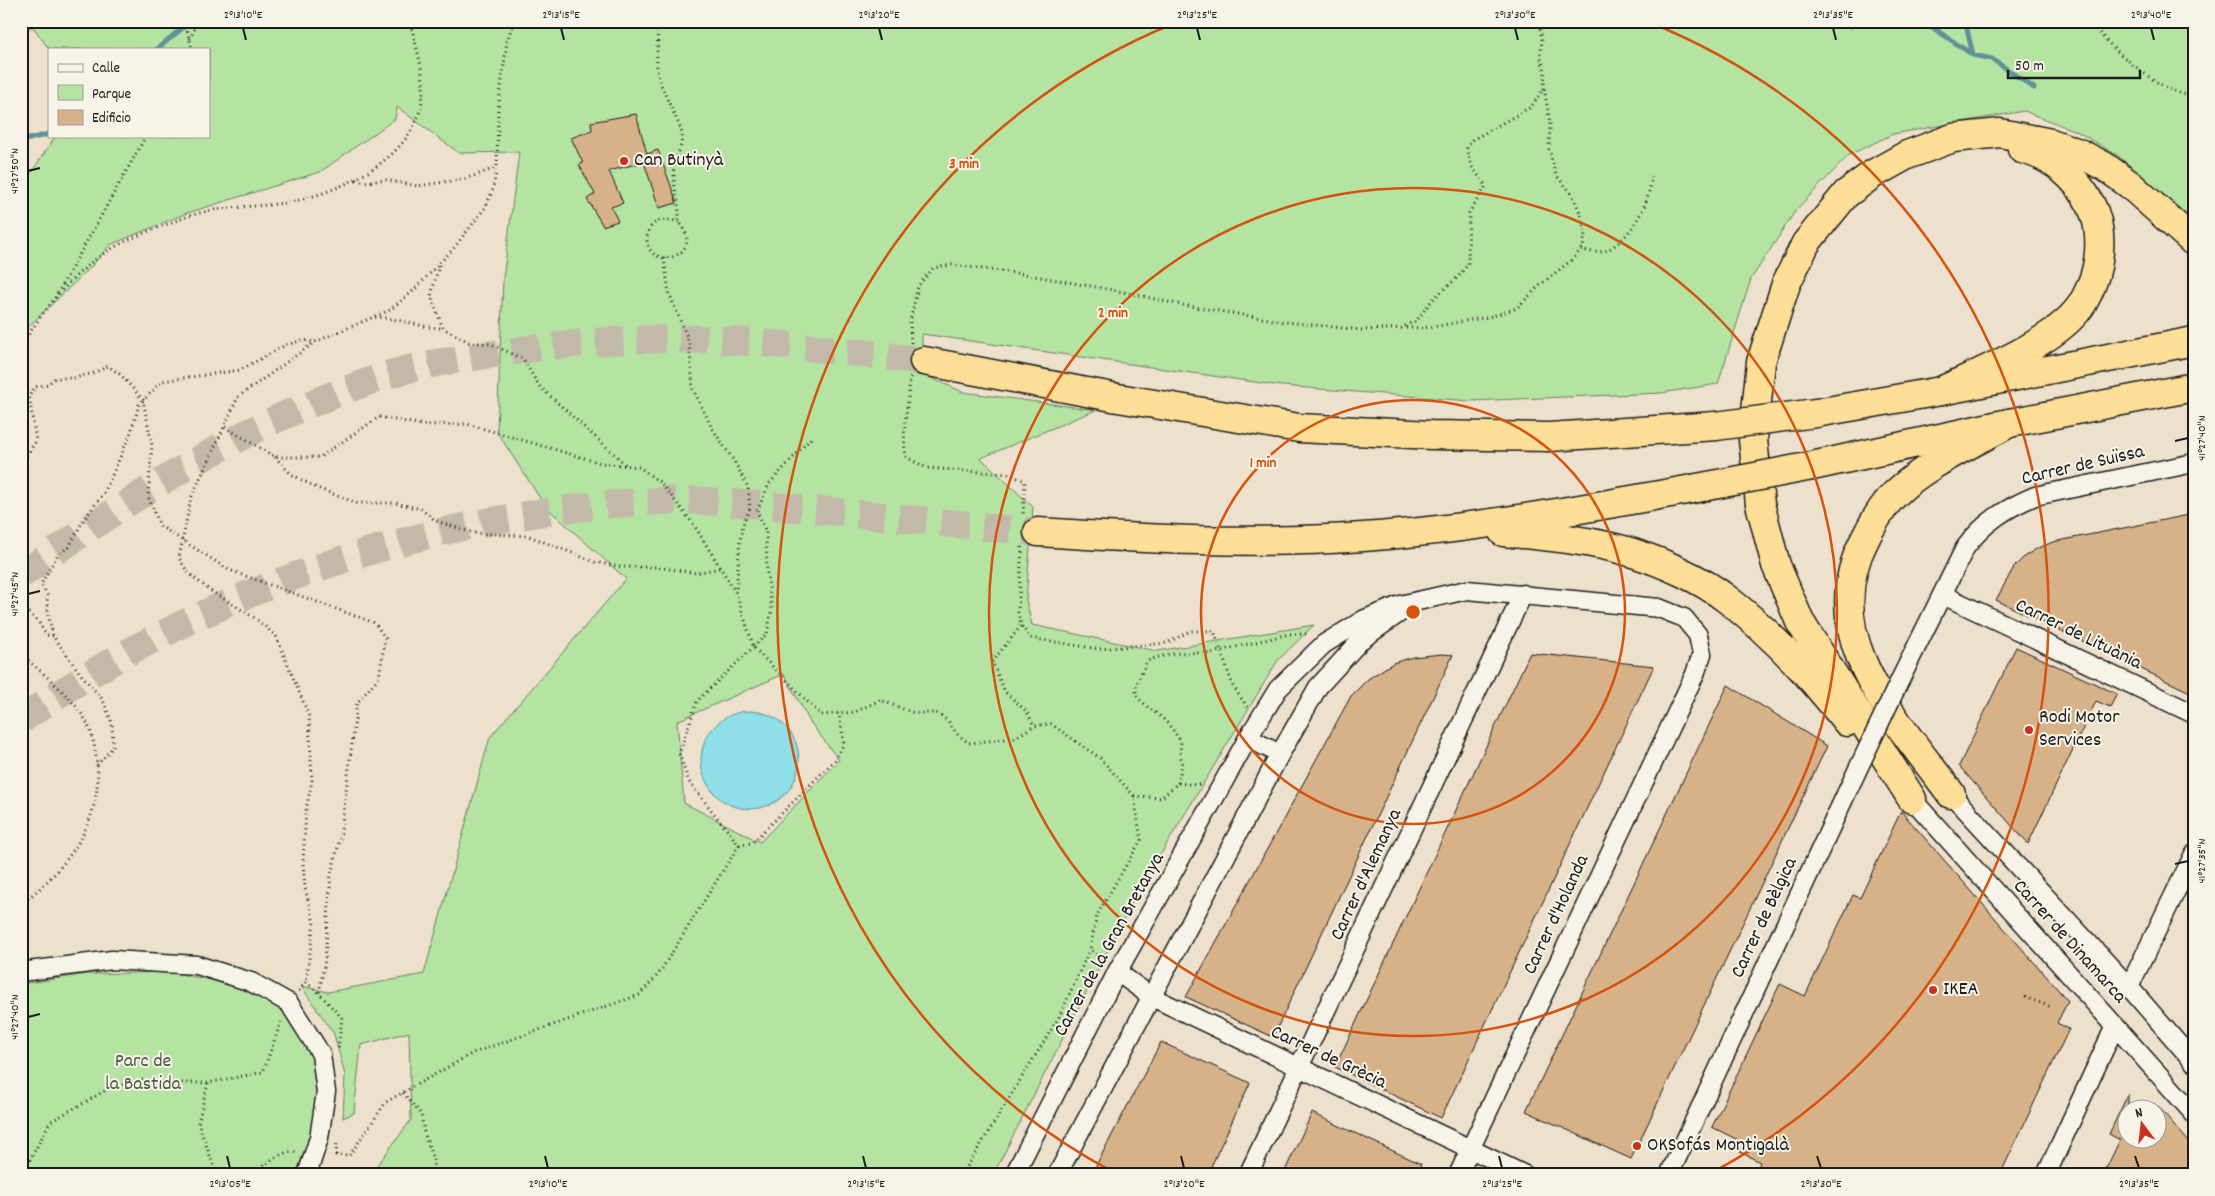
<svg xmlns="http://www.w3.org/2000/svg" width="2215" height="1196" font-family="Dekko,sans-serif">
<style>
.green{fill:#b4e3a2;stroke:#68805f;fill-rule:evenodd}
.water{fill:#8edfe8;stroke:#609196}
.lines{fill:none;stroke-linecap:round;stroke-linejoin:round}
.stream{stroke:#609196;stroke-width:5}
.building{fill:#d7b289;stroke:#1c1c1c}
.motorway-tunnel{stroke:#c3b9a9;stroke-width:28;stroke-dasharray:28 14;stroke-linecap:butt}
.minor-casing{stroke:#1c1c1c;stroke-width:21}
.motorway-casing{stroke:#1c1c1c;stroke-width:31}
.path{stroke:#1c1c1c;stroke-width:3;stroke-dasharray:1 4;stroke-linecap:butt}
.minor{stroke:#f7f3e8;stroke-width:18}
.motorway{stroke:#fcde96;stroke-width:28}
.minor-bridge-casing{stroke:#1c1c1c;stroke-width:21;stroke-linecap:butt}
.motorway-bridge-casing{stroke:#1c1c1c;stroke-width:31;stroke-linecap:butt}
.minor-bridge{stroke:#f7f3e8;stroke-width:18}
.motorway-bridge{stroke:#fcde96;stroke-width:28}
.ticks{fill:none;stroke:#1c1c1c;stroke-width:2}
.ring{fill:none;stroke:#d4530e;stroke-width:2.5}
.poi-dot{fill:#c8321e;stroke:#f7f3e8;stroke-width:2}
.labels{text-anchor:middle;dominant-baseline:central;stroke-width:4;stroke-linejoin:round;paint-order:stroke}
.poi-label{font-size:20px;fill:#1c1c1c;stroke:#f7f3e8;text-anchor:start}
.street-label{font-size:20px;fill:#1c1c1c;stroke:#f7f3e8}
.park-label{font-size:20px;fill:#4a5844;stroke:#f7f3e8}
.centre{fill:#d4530e;stroke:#f7f3e8;stroke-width:2.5}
.ring-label{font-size:15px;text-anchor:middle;font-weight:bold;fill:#d4530e;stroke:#f7f3e8;stroke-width:4;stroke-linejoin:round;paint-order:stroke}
.neatline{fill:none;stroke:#1c1c1c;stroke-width:2}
.ticks-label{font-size:12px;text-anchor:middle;fill:#1c1c1c}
</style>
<rect width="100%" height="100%" fill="#ede0cc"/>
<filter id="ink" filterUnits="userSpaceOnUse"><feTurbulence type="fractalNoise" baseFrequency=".02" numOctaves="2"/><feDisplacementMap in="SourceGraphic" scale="10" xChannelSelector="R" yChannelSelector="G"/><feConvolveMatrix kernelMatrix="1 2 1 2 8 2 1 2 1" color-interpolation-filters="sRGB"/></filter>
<g filter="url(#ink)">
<g class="green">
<path d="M21 21H2194V221L2117 155 2078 132 2024 111 1893 134 1849 155 1796 210 1751 279 1718 384 1661 393 1470 401 1282 386 922 334V374L963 392 1096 410 981 458 1033 507 1026 600 1032 625 1157 651 1314 625 1278 660 1136 895 993 1175H355L376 1167 411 1120 409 1032 361 1045 354 1113 343 1118 345 1075 334 1034 301 986 328 992 424 974 490 737 626 579 545 506 497 432 503 279 519 152 459 153 397 107 395 119 320 172 187 213 110 245 90 268 29 326 21 340V187L56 136H209V49H49L33 27 21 32ZM784 674 810 722 839 760 760 842 684 803 677 721Z"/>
<path d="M168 972C203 978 248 985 277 1007 282 1010 286 1016 290 1020 331 1063 317 1126 295 1175H21V984L88 974Z"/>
</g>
<circle class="water" cx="750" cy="760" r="49"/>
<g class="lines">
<g class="stream">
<path d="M1923 21 1973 55 1992 59 2034 88"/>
<path d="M1965 21 1973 55"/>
<path d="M157 49 191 21"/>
<path d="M21 145 25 140 49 134"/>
</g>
</g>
<g class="building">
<path d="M636 114 647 154 658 150 677 203 659 208 644 162 609 171 623 203 611 207 618 221 603 226 587 199 595 194 579 165 583 163 571 138 592 130 591 122Z"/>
<path d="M2194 514V694L1996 600 2014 567 2025 556 2038 548 2053 542Z"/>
<path d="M2016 647 2117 694 2110 707 2096 701 2028 844 1959 766Z"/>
<path d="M1530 653 1654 666 1441 1118 1335 1067Z"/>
<path d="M1442 654 1453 655 1273 1037 1186 997 1351 696 1368 679 1393 663 1413 657Z"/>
<path d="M1728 685 1827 746 1631 1159 1526 1111Z"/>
<path d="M1901 811 2068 1001 2057 1023 2069 1029 2000 1175H1755L1760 1162 1740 1152 1744 1143 1712 1127 1780 984 1805 996 1853 895 1860 898Z"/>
<path d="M1161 1042 1250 1083 1207 1175H1091Z"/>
<path d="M2128 1094V1138H2158V1106L2194 1148V1175H2103L2120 1140 2109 1134Z"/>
<path d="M1312 1113 1421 1164 1417 1175H1283Z"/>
</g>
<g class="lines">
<g class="motorway-tunnel">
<path d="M21 575C90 527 159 480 233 441 280 415 333 394 384 376 417 365 453 360 487 355 563 343 641 336 718 340 787 344 855 352 924 361"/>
<path d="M21 720C203 590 436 511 660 501 697 499 735 503 772 506 861 513 949 524 1038 532"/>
</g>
<defs>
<g id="minor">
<path d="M1943 595 2194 714"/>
<path d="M1900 680 1965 548C1983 523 2006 508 2035 496L2194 463"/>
<path d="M1248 738 1280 754"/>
<path d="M1951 794 2129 987 2194 1062"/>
<path d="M1912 799 2194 1114"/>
<path d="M21 972 112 960 197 965 251 982 289 1003 321 1054 326 1092 319 1138 307 1175"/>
<path d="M1117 972 1152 997 1525 1175"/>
<path d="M2129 987 2194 854"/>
<path d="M1014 1175 1117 972 1248 738 1278 689 1324 644 1365 619 1400 605 1467 590 1659 608 1684 618 1698 635 1702 654 1695 674 1458 1175"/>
<path d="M1057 1175 1280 754 1318 687 1361 640 1401 612"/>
<path d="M1248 1175 1523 594"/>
<path d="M1669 1175 1847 792"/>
<path d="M2046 1175 2115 1026"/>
</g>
<g id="motorway">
<path d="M924 361 1118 398 1299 428 1431 435 1549 437 1716 426"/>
<path d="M1941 391C1982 371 2054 343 2080 307 2089 294 2096 275 2098 261 2101 241 2100 223 2091 205 2077 178 2052 156 2022 149"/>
<path d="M1816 413 1941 391 2194 341"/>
<path d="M1812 466 2009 423 2194 387"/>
<path d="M1038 532C1146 539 1254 545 1363 537 1474 529 1582 509 1692 489"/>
<path d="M1503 532C1545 536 1589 540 1630 552 1662 562 1702 579 1728 600 1772 634 1813 678 1847 722"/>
<path d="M1951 794C1897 720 1814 637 1865 539 1873 523 1881 508 1894 495 1924 465 1972 444 2009 423"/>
<path d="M1912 799 1800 622 1776 565 1760 504 1753 440 1761 362 1786 284 1806 243 1846 194 1873 174 1907 155 1953 138 2000 133 2051 143 2079 153 2104 166 2129 184 2194 242"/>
</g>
</defs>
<use href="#minor" class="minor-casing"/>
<use href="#motorway" class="motorway-casing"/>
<g class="path">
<path d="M185 21 192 49"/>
<path d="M656 21C659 37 656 52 657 68 660 91 675 111 682 133 683 148 673 160 674 175 674 193 680 203 679 222 708 256 647 274 647 238 648 220 665 217 679 222"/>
<path d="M1832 21 1855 28 1861 21"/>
<path d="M2083 21 2093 27"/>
<path d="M2091 21C2101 41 2150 81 2171 90 2178 93 2186 95 2194 97"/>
<path d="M190 39 198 21"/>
<path d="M356 180 365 182 386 180 417 186 465 179 496 168"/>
<path d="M1581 249C1589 252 1599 254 1607 250 1633 237 1649 203 1652 176"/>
<path d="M664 258 669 293 689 342 693 389 712 428 734 461 748 487 750 508 744 521 740 540 736 591"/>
<path d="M439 265 431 296 443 328 469 342 491 344 523 359 539 386 626 465"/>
<path d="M55 298 146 136"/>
<path d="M375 317C399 318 420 328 443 328"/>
<path d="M1405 326 1417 320 1432 300 1459 276 1468 264 1469 213 1486 186 1472 167 1467 148 1472 140 1531 107 1544 88 1545 71 1540 56 1542 41 1539 21"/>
<path d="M911 343 910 322 918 286 933 268 952 265 1024 274 1123 292 1182 305 1286 322 1362 330 1432 327 1493 316 1517 308 1540 285 1574 258 1583 247 1585 234 1581 215 1572 194 1556 175 1549 149 1550 123 1544 88"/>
<path d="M21 347C42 311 71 275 106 252 130 237 162 226 189 216 222 205 257 208 290 202 344 191 420 156 423 92 424 68 415 44 410 21"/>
<path d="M910 377C909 403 901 432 906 457L927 468 1008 474 1025 481 1023 516"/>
<path d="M225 427 275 457H320L379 417 423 425 467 424 601 463 639 467 661 483 694 525 736 593 754 648 821 715 855 712 880 700 914 713H936L948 721 957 734 969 743 1014 738 1034 726 1051 724 1100 758 1134 796 1141 840 1097 915 1090 949 1105 962"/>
<path d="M275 457 291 474 317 488 357 503H395L421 509 436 521 474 533 529 536 595 562 621 567H656L696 573 720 568"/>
<path d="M21 464 36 441 29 396 35 387 48 384 55 378H75L94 373 108 366 121 375 143 400 152 445 148 496 160 526 229 570 375 623 385 638 379 677 357 703 340 839 331 874 325 960 319 993 342 1018 338 1049"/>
<path d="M21 467C29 482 26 490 21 506"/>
<path d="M1022 547 1018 612 1021 625 1030 638 1099 649 1167 643 1190 631H1214L1233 686 1247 707"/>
<path d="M21 606 38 621 46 635 53 636"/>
<path d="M1021 626 992 662 1005 692 1027 712 1034 726"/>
<path d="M21 654C42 673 67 692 83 716 91 728 94 742 96 756 106 818 68 868 21 904"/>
<path d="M97 765 113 747 112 723 103 700 79 672 53 636 48 614 47 595 41 584 58 554 69 547 84 519 104 493 130 435 139 405 162 381 240 370 286 345 303 340 314 342"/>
<path d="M1178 783 1182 765 1180 752 1181 742C1174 731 1168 722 1157 714 1149 708 1143 704 1136 695V686L1147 661C1168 653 1185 651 1207 654L1289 634H1310"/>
<path d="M1134 796 1161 798 1178 783 1197 785 1203 783"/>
<path d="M739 845 752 843 835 760 844 743 839 713"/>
<path d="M306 982 319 993"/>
<path d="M299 991 306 982 314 922 305 888 303 863 306 810 312 780 309 716 276 636 255 618 211 591 188 573 179 558 191 498 238 397 315 342 390 310 413 291 454 248 485 208 492 192 497 168 498 110 507 41 514 21"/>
<path d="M2025 997 2051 1007"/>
<path d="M208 1083 198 1123 217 1175"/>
<path d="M403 1093 421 1114 424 1132 434 1163 430 1175"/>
<path d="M335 1155 349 1156 386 1102 473 1053 639 995 658 975 739 845 689 782 679 754 697 701 767 634 772 609 767 573 766 532 757 511 769 484 813 436"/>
<path d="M336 1155 337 1142"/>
<path d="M21 1163 30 1175"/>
<path d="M25 1169 50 1122 110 1088 143 1080 177 1083H208L263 1072 281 1022"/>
<path d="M251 1175C264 1166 280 1150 296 1152"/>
<path d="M962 1175 1059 1017 1090 949"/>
</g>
<use href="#minor" class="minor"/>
<use href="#motorway" class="motorway"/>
<defs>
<path id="minor-bridge" d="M1847 792 1900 680"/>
<g id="motorway-bridge">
<path d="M1716 426 1816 413"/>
<path d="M1692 489 1812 466"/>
</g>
</defs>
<use href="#minor-bridge" class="minor-bridge-casing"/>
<use href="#motorway-bridge" class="motorway-bridge-casing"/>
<use href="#minor-bridge" class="minor-bridge"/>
<use href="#motorway-bridge" class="motorway-bridge"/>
</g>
</g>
<path class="ticks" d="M243 28 246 40M561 28 564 40M879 28 882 40M1197 28 1200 40M1515 28 1518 40M1833 28 1836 40M2151 28 2154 40M28 171 40 168M2175 441 2188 438M28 594 40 591M2175 864 2188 861M28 1017 40 1014M227 1156 230 1168M545 1156 548 1168M863 1156 866 1168M1181 1156 1184 1168M1499 1156 1502 1168M1817 1156 1821 1168M2135 1156 2139 1168"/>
<g class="ring">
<circle cx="1413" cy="612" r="212"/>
<circle cx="1413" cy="612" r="424"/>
<path d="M1115 1173A635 635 0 0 1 1175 23M1651 23A635 635 0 0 1 1711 1173"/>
</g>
<g class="poi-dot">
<circle cx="624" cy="161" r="5"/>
<circle cx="2029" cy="730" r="5"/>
<circle cx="1933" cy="990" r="5"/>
<circle cx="1637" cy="1146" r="5"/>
</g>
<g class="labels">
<g class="poi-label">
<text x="634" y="161">Can Butinyà</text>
<text x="2039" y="718">Rodi Motor<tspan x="2039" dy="23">Services</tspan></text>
<text x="1943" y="990">IKEA</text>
<text x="1647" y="1146">OKSofás Montigalà</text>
</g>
<g class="street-label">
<text transform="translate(2083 466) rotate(-13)">Carrer de Suïssa</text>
<text transform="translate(2078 635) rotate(26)">Carrer de Lituània</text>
<text transform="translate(1367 875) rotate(-65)">Carrer d'Alemanya</text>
<text transform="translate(1557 915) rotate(-65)">Carrer d'Holanda</text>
<text transform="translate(1765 918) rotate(-65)">Carrer de Bèlgica</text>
<text transform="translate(2069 942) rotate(48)">Carrer de Dinamarca</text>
<text transform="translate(1110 945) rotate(-61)">Carrer de la Gran Bretanya</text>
<text transform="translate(1328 1058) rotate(25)">Carrer de Grècia</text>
</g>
<g class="park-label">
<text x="143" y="1062">Parc de<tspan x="143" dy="23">la Bastida</tspan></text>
</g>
</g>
<circle cx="1413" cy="612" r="8" class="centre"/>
<g class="ring-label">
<text x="964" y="168">3 min</text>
<text x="1113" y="317">2 min</text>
<text x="1263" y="467">1 min</text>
</g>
<rect width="2215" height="1196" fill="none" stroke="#f7f3e8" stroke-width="55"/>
<rect x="48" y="48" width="162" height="90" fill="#f7f3e8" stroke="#9f9d96"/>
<rect x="58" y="64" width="25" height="8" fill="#f7f3e8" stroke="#9f9d96"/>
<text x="92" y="72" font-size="15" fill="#1c1c1c">Calle</text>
<rect x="58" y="85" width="25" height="15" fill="#b4e3a2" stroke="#9f9d96"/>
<text x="92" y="98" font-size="15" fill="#1c1c1c">Parque</text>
<rect x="58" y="110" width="25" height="15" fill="#d7b289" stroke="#9f9d96"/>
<text x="92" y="122" font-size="15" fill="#1c1c1c">Edificio</text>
<g transform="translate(2142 1124) rotate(345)"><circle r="24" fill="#f7f3e8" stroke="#9f9d96"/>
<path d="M0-4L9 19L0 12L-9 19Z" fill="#c8321e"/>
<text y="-8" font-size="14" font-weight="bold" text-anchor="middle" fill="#1c1c1c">N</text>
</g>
<path d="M2008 70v8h132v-8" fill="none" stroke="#1c1c1c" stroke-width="2.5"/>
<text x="2015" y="70" font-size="15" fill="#1c1c1c" stroke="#f7f3e8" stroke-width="4" paint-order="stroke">50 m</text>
<rect x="28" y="28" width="2160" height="1140" class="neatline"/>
<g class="ticks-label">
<text x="243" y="18">2°13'10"E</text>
<text x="561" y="18">2°13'15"E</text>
<text x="879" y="18">2°13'20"E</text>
<text x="1197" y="18">2°13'25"E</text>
<text x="1515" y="18">2°13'30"E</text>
<text x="1833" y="18">2°13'35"E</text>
<text x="2151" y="18">2°13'40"E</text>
<text transform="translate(14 171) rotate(-90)" y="4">41°27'50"N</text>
<text transform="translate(2201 438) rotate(-90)" y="4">41°27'40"N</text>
<text transform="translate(14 594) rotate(-90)" y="4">41°27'45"N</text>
<text transform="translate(2201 861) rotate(-90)" y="4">41°27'35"N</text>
<text transform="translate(14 1017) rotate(-90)" y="4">41°27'40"N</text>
<text x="230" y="1187">2°13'05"E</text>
<text x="548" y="1187">2°13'10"E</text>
<text x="866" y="1187">2°13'15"E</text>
<text x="1184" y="1187">2°13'20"E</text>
<text x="1502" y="1187">2°13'25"E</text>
<text x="1821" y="1187">2°13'30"E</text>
<text x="2139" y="1187">2°13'35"E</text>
</g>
</svg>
